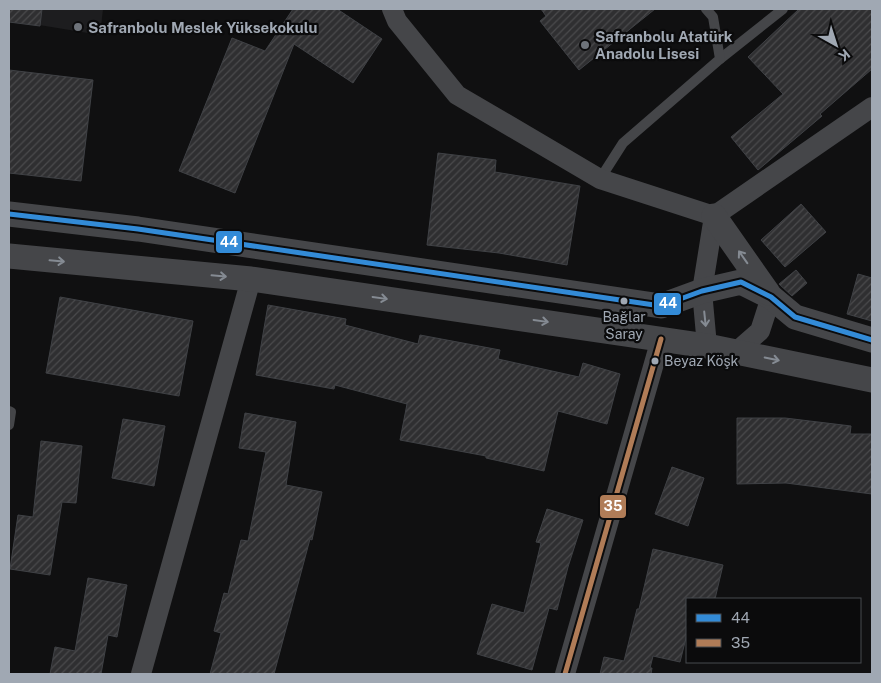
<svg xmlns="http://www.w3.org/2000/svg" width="881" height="683" font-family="'Public Sans',sans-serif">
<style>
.built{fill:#1d1d1f}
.building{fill:url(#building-hatch);stroke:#3f4145}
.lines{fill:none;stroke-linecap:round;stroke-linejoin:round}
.service{stroke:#454649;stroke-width:10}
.minor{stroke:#454649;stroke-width:20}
.tertiary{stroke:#454649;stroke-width:25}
.bus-1-casing{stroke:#0b0b0c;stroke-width:9}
.bus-2-casing{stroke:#0b0b0c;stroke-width:9}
.bus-1{stroke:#338bd7;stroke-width:5}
.bus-2{stroke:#b07c57;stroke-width:5}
.oneway{stroke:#858b93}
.poi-dot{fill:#6e737a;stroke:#0b0b0c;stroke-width:2}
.bus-dot{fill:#a0a8b3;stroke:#0b0b0c;stroke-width:2}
.labels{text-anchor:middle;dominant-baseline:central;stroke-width:4.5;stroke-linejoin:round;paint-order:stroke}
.bus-label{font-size:14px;fill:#a0a8b3;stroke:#0b0b0c}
.poi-label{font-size:15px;font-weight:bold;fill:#a0a8b3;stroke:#0b0b0c;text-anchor:start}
.line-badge{stroke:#0b0b0c;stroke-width:2}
.badge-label{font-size:14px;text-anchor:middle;font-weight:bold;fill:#fff}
</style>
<defs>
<pattern id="building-hatch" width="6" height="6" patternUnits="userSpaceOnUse" patternTransform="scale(1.25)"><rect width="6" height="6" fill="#2f2f31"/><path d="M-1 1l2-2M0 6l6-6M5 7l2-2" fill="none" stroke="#4a4a4c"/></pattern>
</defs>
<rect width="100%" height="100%" fill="#101011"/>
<path class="built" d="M9 9H103L100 35 9 20Z"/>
<g class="building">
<path d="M9 9H42L40 26 9 22Z"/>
<path d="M293 9H337L382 39 353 83 294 44 235 193 179 171 232 38 265 51Z"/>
<path d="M541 9H655L579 70 540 21 546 16Z"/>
<path d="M799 9H872V69L820 114 822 116 758 170 731 137 783 94 748 57Z"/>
<path d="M9 70 93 80 81 181 9 173Z"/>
<path d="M438 153 496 160 495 172 580 186 567 265 499 253 427 245Z"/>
<path d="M801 204 826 232 785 267 761 240Z"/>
<path d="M796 270 807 283 792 296 779 284Z"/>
<path d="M858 274 872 278V321L847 314Z"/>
<path d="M60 297 193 321 179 396 46 373Z"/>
<path d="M268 305 346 319 345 325 418 344 420 335 500 350 498 359 579 377 583 363 620 374 607 424 558 411 544 471 486 458V456L400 440 407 404 335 385 334 389 256 375Z"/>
<path d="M245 413 296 422 286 485 322 492 312 540 310 539 274 674H210L221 633 214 631 224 593 228 594 241 540 248 541 266 452 239 448Z"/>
<path d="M737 418H785L851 426 850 434H872V494L786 483 737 484Z"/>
<path d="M123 419 165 426 154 486 112 478Z"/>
<path d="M41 441 82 446 76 503 62 502 50 575 10 569 18 515 33 517Z"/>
<path d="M672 467 704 478 688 526 655 514Z"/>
<path d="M547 509 583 520 568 567 557 610 549 608 532 670 477 654 492 604 524 613 541 543 536 542Z"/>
<path d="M653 549 723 565 715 599H687V634L680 662 653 656 650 668H652L651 674H600L604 657 624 661 637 609H639Z"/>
<path d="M88 578 127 585 117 637 108 635 101 674H50L55 647 75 651Z"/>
</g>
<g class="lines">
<g class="service">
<path d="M720 59 783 9"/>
<path d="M600 179 623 143 720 59 713 17 706 9"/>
<path d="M9 411 11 412 9 425"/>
</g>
<g class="minor">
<path d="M392 9 397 21 457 95 600 179 714 216"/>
<path d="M707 346 702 291 714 216 872 107"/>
<path d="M736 352 760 331 771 297"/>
<path d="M141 674 251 279"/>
<path d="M565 674 661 339"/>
</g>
<g class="tertiary">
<path d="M9 214 138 229 661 306 702 291 741 282 771 297 795 317 872 340"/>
<path d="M714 216 768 293"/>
<path d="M9 256 251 279 707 346 872 380"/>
</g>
<defs>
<path id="bus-1" d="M9 214 138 229 661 306 702 291 741 282 771 297 795 317 872 340"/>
<path id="bus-2" d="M565 674 661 339"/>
</defs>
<use href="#bus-1" class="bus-1-casing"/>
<use href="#bus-2" class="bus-2-casing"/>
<use href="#bus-1" class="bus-1"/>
<use href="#bus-2" class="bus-2"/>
</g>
<defs><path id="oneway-shaft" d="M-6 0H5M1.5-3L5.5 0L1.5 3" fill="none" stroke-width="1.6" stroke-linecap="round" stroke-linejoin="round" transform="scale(1.25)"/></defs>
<g class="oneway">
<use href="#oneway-shaft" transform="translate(743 257) rotate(-125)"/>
<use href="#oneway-shaft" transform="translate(57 261) rotate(5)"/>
<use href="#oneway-shaft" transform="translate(219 276) rotate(5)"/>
<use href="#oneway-shaft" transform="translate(380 298) rotate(8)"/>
<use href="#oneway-shaft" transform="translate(705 319) rotate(84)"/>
<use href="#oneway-shaft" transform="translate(541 321) rotate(8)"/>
<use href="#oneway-shaft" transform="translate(772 359) rotate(12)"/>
</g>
<g class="poi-dot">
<circle cx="78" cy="27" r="5"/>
<circle cx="585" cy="45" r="5"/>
</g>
<g class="bus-dot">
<circle cx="624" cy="301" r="4.5"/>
<circle cx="655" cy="361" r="4.5"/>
</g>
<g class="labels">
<g class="bus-label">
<text x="624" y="317">Bağlar<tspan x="624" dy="17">Saray</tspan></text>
<text x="664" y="361" text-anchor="start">Beyaz Köşk</text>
</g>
<g class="poi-label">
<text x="88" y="27">Safranbolu Meslek Yüksekokulu</text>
<text x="595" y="36">Safranbolu Atatürk<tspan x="595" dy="17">Anadolu Lisesi</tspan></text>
</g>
</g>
<g class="line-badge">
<rect x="215" y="230" width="28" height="24" rx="5" fill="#338bd7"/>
<rect x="653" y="292" width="29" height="24" rx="5" fill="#338bd7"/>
<rect x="599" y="494" width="28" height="25" rx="5" fill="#b07c57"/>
</g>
<g class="badge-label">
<text x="229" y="247">44</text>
<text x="668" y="308">44</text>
<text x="613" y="511">35</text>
</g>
<rect width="881" height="683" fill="none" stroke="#a0a8b3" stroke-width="20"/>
<rect x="686" y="598" width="175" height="65" fill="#0b0b0c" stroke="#474a4f"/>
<rect x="696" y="614" width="25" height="8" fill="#338bd7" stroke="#474a4f"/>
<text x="731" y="623" font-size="15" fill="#a0a8b3">44</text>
<rect x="696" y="639" width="25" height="8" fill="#b07c57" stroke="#474a4f"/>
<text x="731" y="648" font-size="15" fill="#a0a8b3">35</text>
<g transform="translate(836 45) rotate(141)" stroke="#0b0b0c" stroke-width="4" paint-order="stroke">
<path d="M0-4L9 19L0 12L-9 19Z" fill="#a0a8b3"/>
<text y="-8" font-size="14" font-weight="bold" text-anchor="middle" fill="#a0a8b3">K</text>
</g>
</svg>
